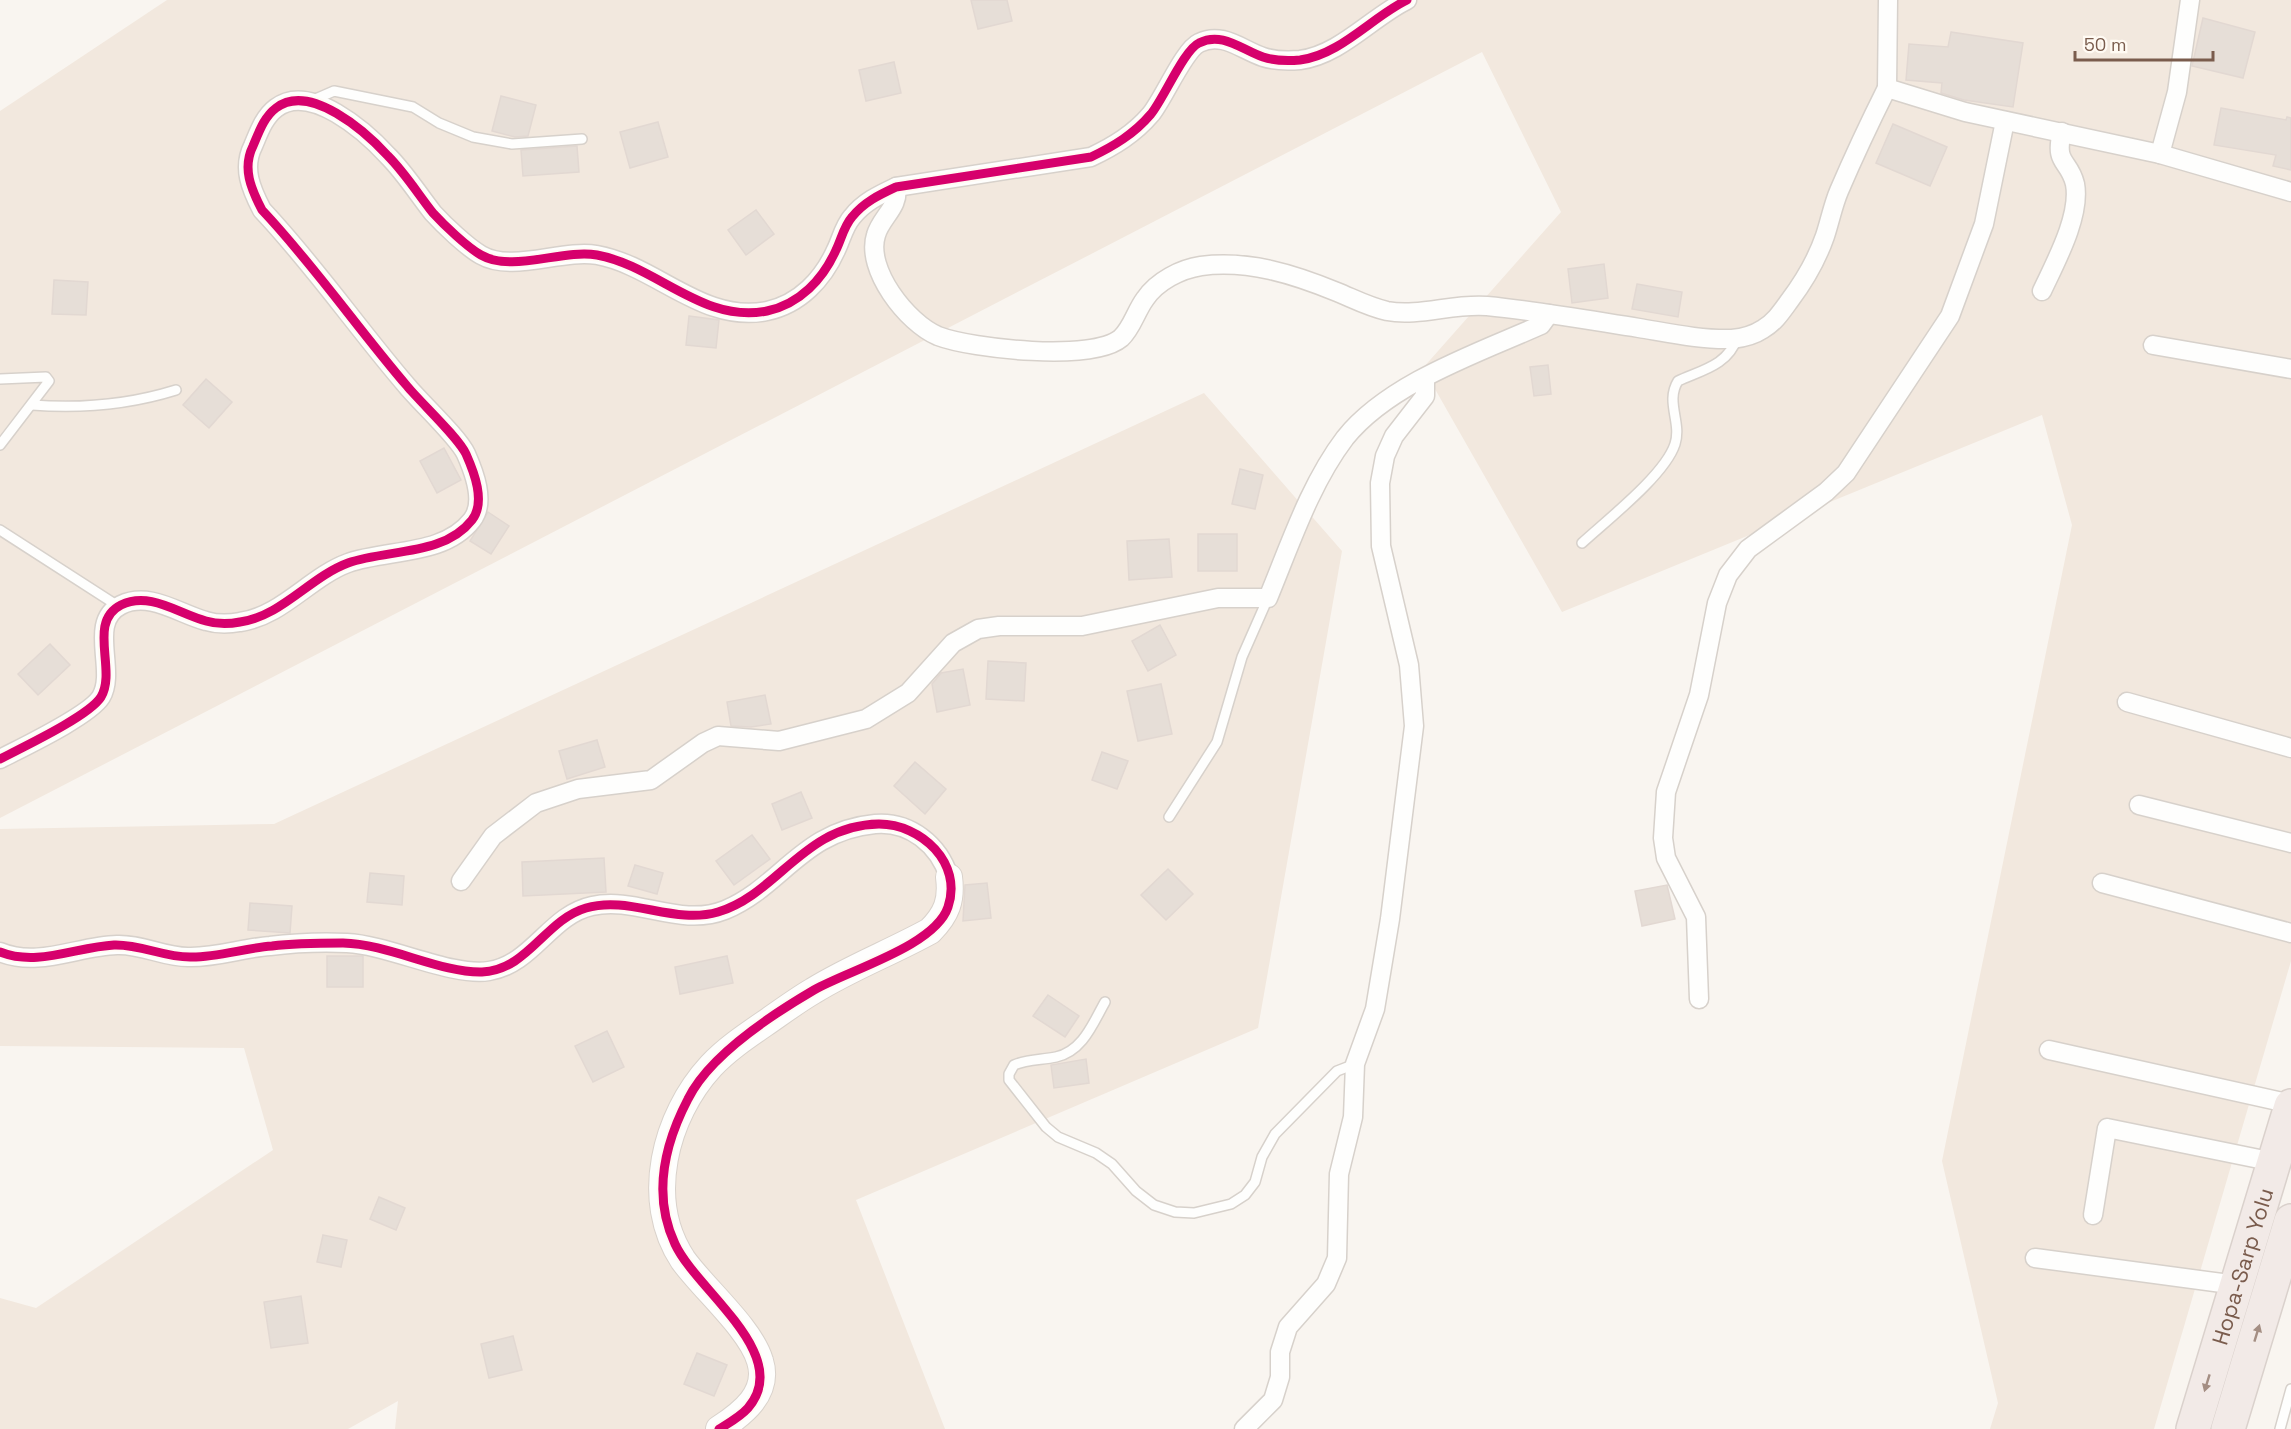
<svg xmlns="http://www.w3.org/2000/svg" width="2291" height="1429" font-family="'Space Grotesk',sans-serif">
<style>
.residential{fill:#f2e8de}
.building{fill:#e6ded7;stroke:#e2d8d2;stroke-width:1.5}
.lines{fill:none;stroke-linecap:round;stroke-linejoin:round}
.lane-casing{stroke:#d7d1cb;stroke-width:12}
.street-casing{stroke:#d7d1cb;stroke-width:21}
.secondary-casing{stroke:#d9d2cb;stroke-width:28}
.highway-casing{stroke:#dad1cc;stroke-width:36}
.lane{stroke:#fefefd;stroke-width:9}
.street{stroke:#fefefd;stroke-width:18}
.secondary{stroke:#fefefd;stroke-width:26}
.highway{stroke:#f2eae7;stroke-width:33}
.cycleway-casing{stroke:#fffaf3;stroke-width:13}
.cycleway{stroke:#d6006c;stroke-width:9}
.oneway{fill:#a48e83}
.labels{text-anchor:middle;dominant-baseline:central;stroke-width:5;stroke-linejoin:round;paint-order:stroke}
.street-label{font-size:22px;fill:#7a5c4d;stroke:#fffaf3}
</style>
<rect width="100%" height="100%" fill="#f9f5f0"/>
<g class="residential">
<path d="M167 0H2291V961L2154 1429H1990L1998 1403 1942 1161 2072 525 2042 415 1562 612 1423 368 1561 212 1482 52 0 818V111Z"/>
<path d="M1204 393 1342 551 1258 1028 856 1200 945 1429H395L398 1401 348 1429H0V1298L36 1308 273 1150 244 1048 0 1046V829L274 824Z"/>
</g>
<g class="building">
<path d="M971 0H1007L1012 21 978 29Z"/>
<path d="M2203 18 2255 32 2243 78 2192 66Z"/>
<path d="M1951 32 2023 43 2013 107 1964 100 1941 93 1942 83 1906 80 1909 44 1948 47Z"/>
<path d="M894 62 901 93 866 101 859 70Z"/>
<path d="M501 96 536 105 528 136 515 137 492 131Z"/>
<path d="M2221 108 2286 120 2287 117 2291 118V170L2273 166 2276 155 2214 145Z"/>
<path d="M658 122 668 157 630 168 620 132Z"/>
<path d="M1893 124 1947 147 1930 186 1876 163Z"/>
<path d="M577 146 579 172 523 176 521 150Z"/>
<path d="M756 210 774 234 746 255 728 230Z"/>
<path d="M1604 264 1608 298 1572 303 1568 269Z"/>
<path d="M54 280 88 282 86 315 52 314Z"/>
<path d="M1637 284 1682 292 1678 317 1632 309Z"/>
<path d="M689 316 719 320 716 348 686 345Z"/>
<path d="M1548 365 1551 394 1534 396 1530 367Z"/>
<path d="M206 379 232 402 209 428 183 405Z"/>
<path d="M444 448 461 480 437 493 420 461Z"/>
<path d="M1240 469 1263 475 1255 509 1232 504Z"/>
<path d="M488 512 509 526 491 554 470 541Z"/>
<rect x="1198" y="534" width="39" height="37"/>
<path d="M1169 539 1172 577 1129 580 1127 541Z"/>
<path d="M1160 625 1176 655 1148 671 1132 641Z"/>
<path d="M50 644 70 665 38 695 18 674Z"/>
<path d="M988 661 1026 663 1024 701 986 699Z"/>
<path d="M963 669 970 705 937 712 932 684 941 673Z"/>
<path d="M1161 684 1172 734 1138 741 1127 691Z"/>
<path d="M765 695 771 724 751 727 731 726 727 702Z"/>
<path d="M597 740 605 767 567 779 559 751Z"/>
<path d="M1102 752 1128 761 1117 789 1092 780Z"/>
<path d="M915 762 946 789 925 814 894 786Z"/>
<path d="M801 792 812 818 782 830 772 804Z"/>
<path d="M752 835 770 859 734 885 716 861Z"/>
<path d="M604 858 606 892 523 896 522 862Z"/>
<path d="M635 865 663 873 657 894 628 886Z"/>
<path d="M1168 869 1193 894 1166 920 1141 895Z"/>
<path d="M370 873 404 876 402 905 367 902Z"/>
<path d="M987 883 991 918 963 921 965 885Z"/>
<path d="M1667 885 1675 919 1642 926 1635 891Z"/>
<path d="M250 903 292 906 290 933 248 930Z"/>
<rect x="327" y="956" width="36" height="31"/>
<path d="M727 956 733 983 680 994 675 967Z"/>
<path d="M1048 995 1079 1016 1065 1037 1033 1016Z"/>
<path d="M607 1031 624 1067 593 1082 575 1046Z"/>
<path d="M1086 1059 1089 1083 1054 1088 1051 1065Z"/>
<path d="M379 1197 405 1208 396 1230 370 1219Z"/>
<path d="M323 1235 347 1240 341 1267 317 1262Z"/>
<path d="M301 1296 308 1343 271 1348 264 1302Z"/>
<path d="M513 1336 522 1370 489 1378 481 1344Z"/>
<path d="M697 1353 727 1365 714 1396 684 1384Z"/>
</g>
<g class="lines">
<defs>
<g id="lane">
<path d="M311 101 334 91 413 107 439 123 473 137 512 144 582 139"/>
<path d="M0 379 46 377 49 381 0 445"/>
<path d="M32 405C83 409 128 405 176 390"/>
<path d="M0 530 118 606"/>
<path d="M1582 543C1607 520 1665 475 1675 444 1682 422 1665 402 1678 381 1702 370 1728 365 1737 338"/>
<path d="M1169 817 1217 742 1242 657 1268 598"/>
<path d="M1105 1002C1093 1023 1083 1051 1056 1057 1042 1060 1027 1059 1014 1065L1009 1074V1080L1046 1127 1058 1137 1096 1153 1112 1164 1136 1191 1154 1205 1175 1212 1194 1213 1231 1204 1245 1195 1255 1182 1262 1157 1275 1134 1337 1071 1355 1064"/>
<path d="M2280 1429 2291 1389"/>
</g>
<g id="street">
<path d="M1888 0 1887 88 1965 112 2160 154 2291 192"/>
<path d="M2160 154 2177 92 2190 0"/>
<path d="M896 187C900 207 881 217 876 235 865 269 907 323 938 336 972 349 1093 362 1121 338 1132 328 1136 311 1145 299 1157 281 1181 269 1201 266 1249 260 1293 274 1337 292 1354 299 1369 307 1387 311 1419 317 1454 303 1487 306 1538 311 1588 320 1639 328 1669 333 1701 340 1732 339 1742 338 1754 335 1763 329 1775 322 1782 311 1790 300 1805 280 1817 259 1825 236 1830 221 1833 205 1839 191 1854 156 1870 122 1887 88"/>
<path d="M2042 291C2055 263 2081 216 2075 184 2069 159 2054 165 2062 132"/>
<path d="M2153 345 2291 369"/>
<path d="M2127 702 2291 748"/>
<path d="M0 759C23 747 89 716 101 697 117 670 87 622 121 605 150 591 179 614 206 621 216 624 230 624 240 622 282 616 310 577 348 563 388 549 444 556 472 520 486 502 474 472 466 454 458 437 421 403 407 386 358 329 314 265 262 210 251 189 242 168 253 146 259 132 264 117 276 108 310 82 366 132 388 156 405 173 418 194 433 213 444 225 467 247 481 255 512 273 562 249 597 255 657 266 703 324 767 311 800 304 823 279 836 250 841 240 844 226 852 217 864 202 879 195 896 187L1091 157C1114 146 1134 134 1151 114 1164 98 1184 50 1199 43 1222 31 1242 50 1263 57 1275 61 1288 61 1300 60 1340 55 1372 17 1407 0"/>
<path d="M2139 805 2291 843"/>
<path d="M461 881 493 836 536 803 578 789 651 780 703 743 718 736 779 741 866 719 908 693 953 643 978 629 999 626H1082L1218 598H1268C1290 545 1310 484 1345 438 1389 383 1478 353 1541 325L1549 314"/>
<path d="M2102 883 2291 933"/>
<path d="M0 952C38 968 78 946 117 945 142 944 163 957 188 957 216 958 242 948 270 946 294 943 323 942 347 943 389 945 452 977 489 971 533 964 550 915 592 906 636 896 680 928 725 910 782 886 802 831 875 824 910 821 939 845 949 877"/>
<path d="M1699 999 1696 917 1666 858 1663 838 1666 792 1699 695 1717 603 1728 575 1748 549 1826 492 1846 473 1950 316 1984 224 2005 121"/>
<path d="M2049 1050 2291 1104"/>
<path d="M2093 1215 2107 1128 2274 1162"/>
<path d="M2035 1258 2237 1285"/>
<path d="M1244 1429 1273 1400 1280 1377V1352L1288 1327 1326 1284 1337 1258 1339 1174 1353 1117 1355 1064 1375 1009 1390 919 1414 726 1409 665 1381 546 1380 483 1385 456 1394 436 1425 396V379"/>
</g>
<path id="secondary" d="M719 1429C742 1414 770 1393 760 1361 751 1329 703 1288 683 1260 643 1200 665 1116 711 1066 726 1050 745 1037 764 1024 780 1013 796 1001 813 991 850 968 892 952 930 931 947 914 952 900 949 877"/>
<g id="highway">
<path id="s1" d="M2193 1429 2291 1106"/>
<path d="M2228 1429 2291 1221"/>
</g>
</defs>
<use href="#lane" class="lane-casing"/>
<use href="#street" class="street-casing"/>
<use href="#secondary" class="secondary-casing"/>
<use href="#highway" class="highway-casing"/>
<use href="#lane" class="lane"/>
<use href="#street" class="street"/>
<use href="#secondary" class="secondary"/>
<use href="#highway" class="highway"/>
<defs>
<g id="cycleway">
<path d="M0 759C23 747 89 716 101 697 117 670 87 622 121 605 150 591 179 614 206 621 216 624 230 624 240 622 282 616 310 577 348 563 388 549 444 556 472 520 486 502 474 472 466 454 458 437 421 403 407 386 358 329 314 265 262 210 251 189 242 168 253 146 259 132 264 117 276 108 310 82 366 132 388 156 405 173 418 194 433 213 444 225 467 247 481 255 512 273 562 249 597 255 657 266 703 324 767 311 800 304 823 279 836 250 841 240 844 226 852 217 864 202 879 195 896 187L1091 157C1114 146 1134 134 1151 114 1164 98 1184 50 1199 43 1222 31 1242 50 1263 57 1275 61 1288 61 1300 60 1340 55 1372 17 1407 0"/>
<path d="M0 952C37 967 76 947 114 945 141 944 165 958 192 957 219 957 245 948 272 946 295 943 320 943 343 943 389 944 440 973 482 972 528 970 545 920 586 908 629 895 674 925 718 912 778 894 804 825 879 824 921 824 963 863 948 907 935 946 849 970 814 990 773 1014 709 1056 688 1099 664 1145 652 1195 675 1244 696 1290 794 1355 748 1408 740 1417 729 1423 719 1429"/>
</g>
</defs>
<use href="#cycleway" class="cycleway-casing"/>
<use href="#cycleway" class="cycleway"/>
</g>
<defs><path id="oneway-solid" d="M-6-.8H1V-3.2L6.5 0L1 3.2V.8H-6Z" transform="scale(1.5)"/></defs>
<g class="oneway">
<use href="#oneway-solid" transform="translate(2257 1333) rotate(-73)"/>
<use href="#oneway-solid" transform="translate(2207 1383) rotate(107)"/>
</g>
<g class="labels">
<g class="street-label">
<text stroke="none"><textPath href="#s1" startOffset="170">Hopa-Sarp Yolu</textPath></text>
</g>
</g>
<path d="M2075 51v9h138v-9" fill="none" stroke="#7a5c4d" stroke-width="3"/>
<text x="2084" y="51" font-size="18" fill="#7a5c4d" stroke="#fffaf3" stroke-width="4.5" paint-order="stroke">50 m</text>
</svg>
